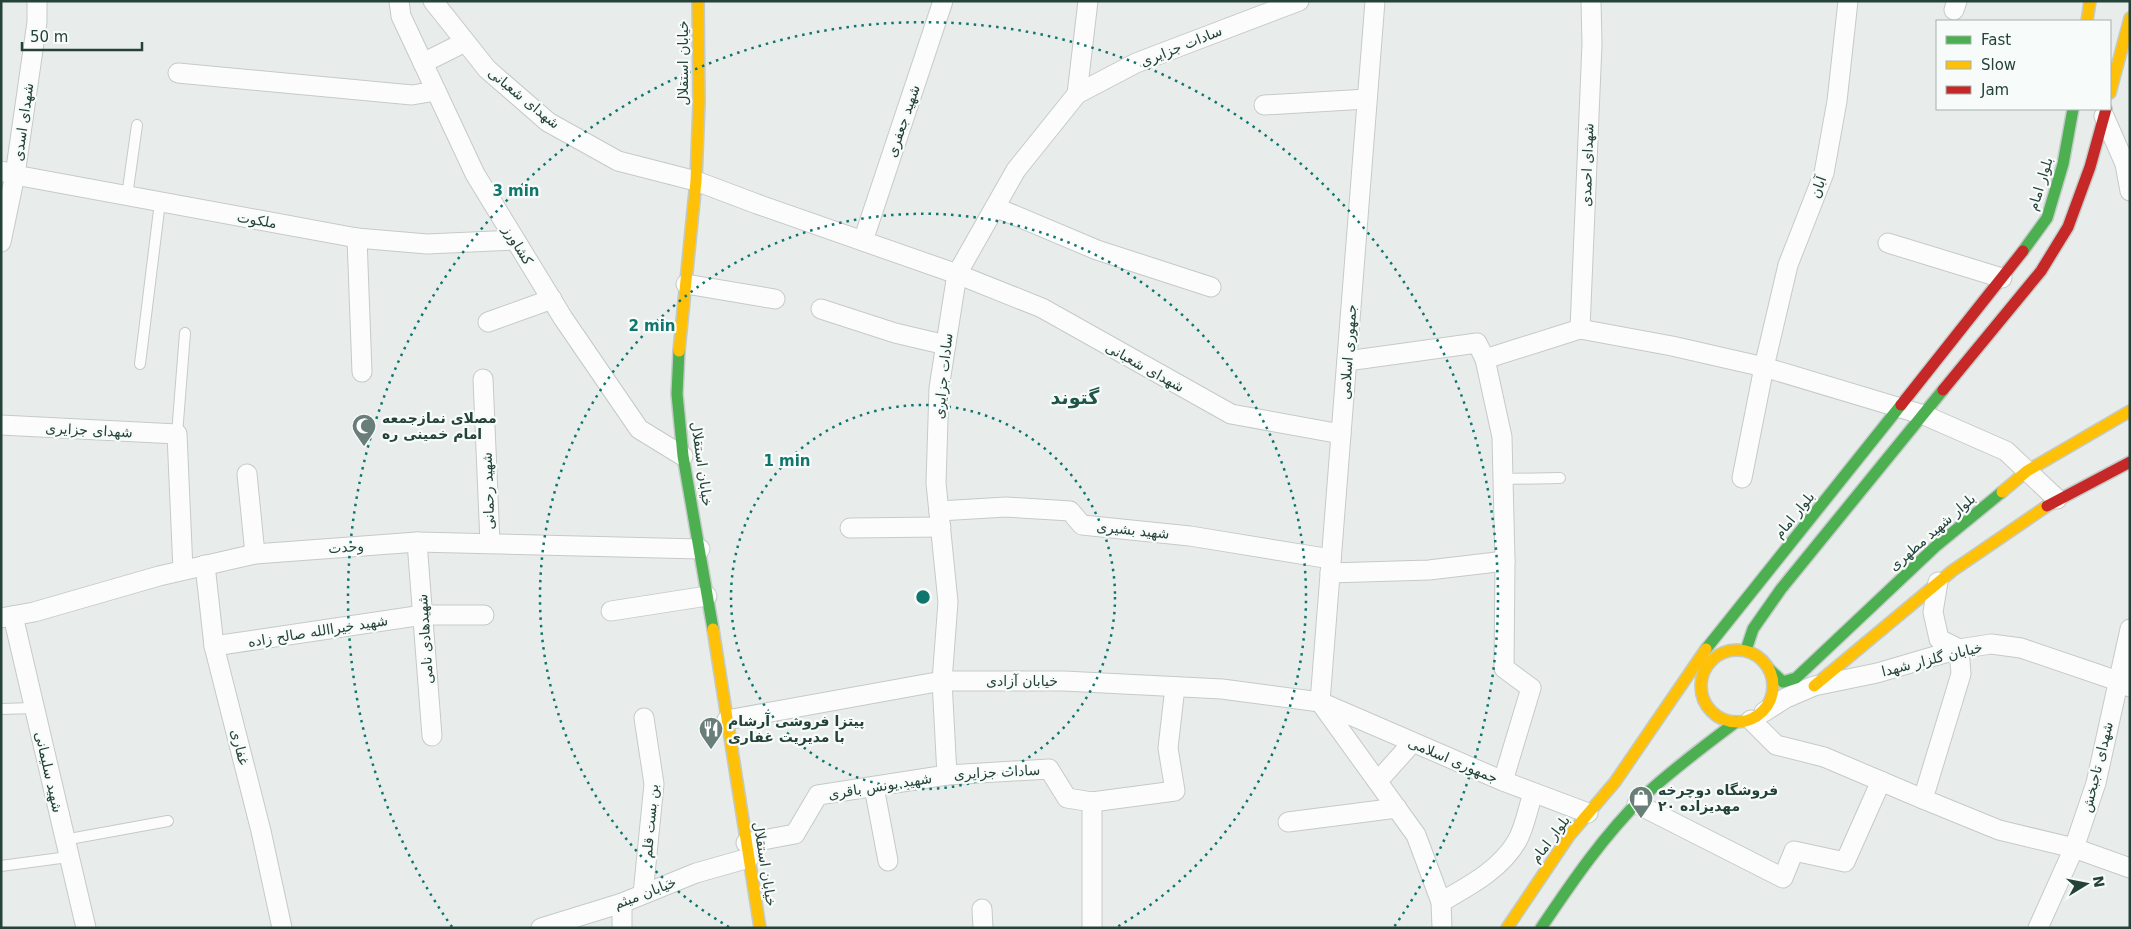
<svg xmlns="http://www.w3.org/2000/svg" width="2131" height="929" font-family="'DejaVu Sans',Vazirmatn,sans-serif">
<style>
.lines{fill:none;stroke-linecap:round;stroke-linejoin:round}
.lane-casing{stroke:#c5cac8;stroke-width:12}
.street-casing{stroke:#c5cac8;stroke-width:21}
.fast-casing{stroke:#c3cbc8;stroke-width:14}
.slow-casing{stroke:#c3cbc8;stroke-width:14}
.jam-casing{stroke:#c3cbc8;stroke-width:14}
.lane{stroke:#fcfcfc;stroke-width:10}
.street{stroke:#fcfcfc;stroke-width:19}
.fast{stroke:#4caf50;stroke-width:11}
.slow{stroke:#ffc107;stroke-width:11}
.jam{stroke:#c62828;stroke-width:11}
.ring{fill:none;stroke:#0f766e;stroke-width:2.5;stroke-dasharray:2.5 5}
.labels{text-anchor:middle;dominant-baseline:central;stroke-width:4.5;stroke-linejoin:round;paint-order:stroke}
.street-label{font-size:14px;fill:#24423a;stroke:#f7fbf9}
.poi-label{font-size:14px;font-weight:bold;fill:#24423a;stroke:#f7fbf9;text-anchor:start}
.district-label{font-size:19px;font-weight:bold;fill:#1f5548;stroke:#f7fbf9}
.centre{fill:#0f766e;stroke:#f7fbf9;stroke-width:2.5}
.ring-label{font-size:15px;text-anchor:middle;font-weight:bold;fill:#0f766e;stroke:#f7fbf9;stroke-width:4.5;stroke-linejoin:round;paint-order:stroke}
</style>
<rect width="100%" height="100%" fill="#e8edeb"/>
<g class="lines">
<defs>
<g id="lane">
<path d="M127 196 137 125"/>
<path d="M140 364 160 202"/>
<path d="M177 434 185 333"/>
<path d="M1503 479 1560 478"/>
<path d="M1 709 34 708"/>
<path d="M64 840 168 821"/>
<path d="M1 866 68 857"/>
</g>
<g id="street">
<path d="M399 1 401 16 475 174 563 318 639 429 683 456"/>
<path d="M433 1 487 69 548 122 618 161 696 181 757 204 957 274 1042 308 1231 414 1341 434"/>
<path d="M1375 1 1320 702 1416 835 1441 902 1442 928"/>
<path d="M1954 10 1957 1"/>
<path d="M423 63 465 42"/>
<path d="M178 73 412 95 436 91"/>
<path d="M1077 94 1088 1"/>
<path d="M1264 105 1367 99"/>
<path d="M2104 116 2125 164 2130 191"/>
<path d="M1 171 15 175 357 238 427 244 515 240"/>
<path d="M995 207 1097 250 1211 287"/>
<path d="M357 238 362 372"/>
<path d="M863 241 943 1"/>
<path d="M1 242 15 175 37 22V1"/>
<path d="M1888 243 2002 278"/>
<path d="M686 284 775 299"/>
<path d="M821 309 895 333 946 345"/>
<path d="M488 322 552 299"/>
<path d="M1580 329 1592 44 1591 1"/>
<path d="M1485 359 1502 437 1505 561 1504 668 1531 688 1503 781"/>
<path d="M1347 361 1477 343 1485 359 1580 329 1672 346 1764 367 1924 415 2006 451 2057 499"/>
<path d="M483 379 490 543"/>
<path d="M1 425 177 434 183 570"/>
<path d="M247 474 255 554"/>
<path d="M1742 478 1764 367 1788 265 1824 173 1837 101 1848 1"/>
<path d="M939 511 1006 507 1070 511 1082 525 1190 536 1331 559"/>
<path d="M850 528 941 527"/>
<path d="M417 542 432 736"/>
<path d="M205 565 214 646 261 831 282 928"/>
<path d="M1330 573 1429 570 1505 561"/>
<path d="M1938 582 1933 612 1939 639 1959 649 1961 674 1923 799 1999 830 2074 848 2130 868"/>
<path d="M611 611 707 596"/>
<path d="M13 616 86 928"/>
<path d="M1 618 34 612 159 576 255 554 417 542 700 549"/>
<path d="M214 646 423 615H484"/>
<path d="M1175 687 1168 748 1175 791 1092 802 1067 798 1049 769 947 775 942 681 948 602 936 483 939 388 957 274 1016 170 1077 94 1136 63 1299 1"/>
<path d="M1764 712 1786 698 1814 686 1877 673 1959 649 1991 644 2021 648 2118 681 2130 687"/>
<path d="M727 720 942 681H1064L1222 689 1320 702 1503 781 1588 813"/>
<path d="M1751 720 1776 745 1824 757 1923 799"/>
<path d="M1378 781 1412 743"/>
<path d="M874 787 888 861"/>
<path d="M1637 804 1783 878 1794 851 1845 862 1881 781"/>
<path d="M1288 822 1397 808"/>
<path d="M746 843 795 834 818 795 947 775"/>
<path d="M643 894 654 784 644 718"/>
<path d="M1441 902C1469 886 1500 870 1517 841 1525 827 1528 808 1533 793"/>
<path d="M622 903V928"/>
<path d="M982 909 983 928"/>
<path d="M541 928 622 903 696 873 749 858"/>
<path d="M1092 928V802"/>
<path d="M2038 928 2074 848 2096 783 2130 629"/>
</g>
<g id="fast">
<path d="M2023 251 2047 218 2063 164 2073 109"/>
<path d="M679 351 677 394 683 456 713 629"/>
<path d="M1706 649 1901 405"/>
<path d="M1746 650 1753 629 1781 589 1943 390"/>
<path d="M1769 669 1783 682 1796 678 1936 546 2002 492"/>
<path d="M1541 928C1572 882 1604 835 1644 796 1673 769 1704 746 1736 722"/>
</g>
<g id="slow">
<path d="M2087 21 2090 1"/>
<path d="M2110 93 2130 18"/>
<path d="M679 351 696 181 699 102 698 1"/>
<path d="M2002 492 2027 471 2130 411"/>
<path d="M713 629 760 928"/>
<circle cx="1737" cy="686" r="36"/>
<path d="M1814 686 1952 571 2047 506"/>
<path d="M1507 928 1569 836 1615 782 1706 649"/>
</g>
<g id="jam">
<path d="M1943 390 2041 271 2068 227 2090 167 2106 109"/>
<path d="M1901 405 2023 251"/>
<path d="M2047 506 2130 462"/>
</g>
</defs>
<use href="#lane" class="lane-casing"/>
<use href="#street" class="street-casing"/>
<use href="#fast" class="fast-casing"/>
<use href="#slow" class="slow-casing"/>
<use href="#jam" class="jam-casing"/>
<use href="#lane" class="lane"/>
<use href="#street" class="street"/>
<use href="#fast" class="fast"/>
<use href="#slow" class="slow"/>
<use href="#jam" class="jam"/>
</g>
<g class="ring">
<circle cx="923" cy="597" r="192"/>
<path d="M729 927A383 383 0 1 1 1117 927"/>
<path d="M452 927A575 575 0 1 1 1394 927"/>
</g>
<defs>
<symbol id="mosque-pin" viewBox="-11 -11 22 30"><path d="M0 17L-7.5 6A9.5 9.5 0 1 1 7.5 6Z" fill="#697e78" stroke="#f7fbf9"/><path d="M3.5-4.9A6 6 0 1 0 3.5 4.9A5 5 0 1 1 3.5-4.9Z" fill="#fff"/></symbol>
<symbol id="restaurant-pin" viewBox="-11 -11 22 30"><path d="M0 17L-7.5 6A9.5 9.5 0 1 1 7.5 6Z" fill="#697e78" stroke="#f7fbf9"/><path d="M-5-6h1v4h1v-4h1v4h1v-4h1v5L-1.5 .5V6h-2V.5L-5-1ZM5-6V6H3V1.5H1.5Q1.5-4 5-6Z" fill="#fff"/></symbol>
<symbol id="shop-pin" viewBox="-11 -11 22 30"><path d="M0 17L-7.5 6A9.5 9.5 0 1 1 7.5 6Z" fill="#697e78" stroke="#f7fbf9"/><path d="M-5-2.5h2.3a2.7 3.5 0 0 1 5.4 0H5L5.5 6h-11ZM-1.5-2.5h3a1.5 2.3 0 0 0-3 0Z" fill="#fff"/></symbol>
</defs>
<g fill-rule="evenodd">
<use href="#mosque-pin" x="350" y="412" width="28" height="38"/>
<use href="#restaurant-pin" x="697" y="715" width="28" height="38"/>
<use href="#shop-pin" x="1627" y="784" width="28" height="38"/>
</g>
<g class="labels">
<g class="street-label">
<text transform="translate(1181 46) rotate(-22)">سادات جزایری</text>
<text transform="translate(683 63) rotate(-90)">خیابان استقلال</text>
<text transform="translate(524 98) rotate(39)">شهدای شعبانی</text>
<text transform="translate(903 121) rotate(-71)">شهید جعفری</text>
<text transform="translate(23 122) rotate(-82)">شهدای اسدی</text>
<text transform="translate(1587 165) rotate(-88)">شهدای احمدی</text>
<text transform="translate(2040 184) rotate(-73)">بلوار امام</text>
<text transform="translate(1818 187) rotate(-70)">آبان</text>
<text transform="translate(257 220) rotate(10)">ملکوت</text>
<text transform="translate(518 245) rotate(58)">کشاورز</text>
<text transform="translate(1348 352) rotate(-86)">جمهوری اسلامی</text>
<text transform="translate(1145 367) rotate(29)">شهدای شعبانی</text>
<text transform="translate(943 376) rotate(-84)">سادات جزایری</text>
<text transform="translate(89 430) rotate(3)">شهدای جزایری</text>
<text transform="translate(702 464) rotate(82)">خیابان استقلال</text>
<text transform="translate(488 491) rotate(-92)">شهید رحمانی</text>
<text transform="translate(1794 515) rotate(-51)">بلوار امام</text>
<text transform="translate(1133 530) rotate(6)">شهید بشیری</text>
<text transform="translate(1932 532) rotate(-41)">بلوار شهید مطهری</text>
<text transform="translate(346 547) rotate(-4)">وحدت</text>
<text transform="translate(318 631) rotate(-9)">شهید خیراالله صالح زاده</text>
<text transform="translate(425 639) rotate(-94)">شهیدهادی نامی</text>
<text transform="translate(1932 659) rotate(-14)">خیابان گلزار شهدا</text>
<text x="1022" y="681">خیابان آزادی</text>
<text transform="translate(240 747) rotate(76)">غفاری</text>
<text transform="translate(1453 760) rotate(23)">جمهوری اسلامی</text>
<text transform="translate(2097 767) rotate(-76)">شهدای تاجبخش</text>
<text transform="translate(49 772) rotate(77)">شهید سلیمانی</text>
<text transform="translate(997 772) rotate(-3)">سادات جزایری</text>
<text transform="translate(880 786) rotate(-9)">شهید یونس باقری</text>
<text transform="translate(650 821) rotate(-85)">بن بست قلم</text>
<text transform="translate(1550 839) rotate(-53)">بلوار امام</text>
<text transform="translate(765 864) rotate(81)">خیابان استقلال</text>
<text transform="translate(645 893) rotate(-21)">خیابان میثم</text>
</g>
<g class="poi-label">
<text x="382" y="418">مصلای نمازجمعه<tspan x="382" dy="16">امام خمینی ره</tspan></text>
<text x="728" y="721">پیتزا فروشی آرشام<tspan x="728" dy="16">با مدیریت غفاری</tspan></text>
<text x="1658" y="790">فروشگاه دوچرخه<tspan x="1658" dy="16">۲۰ مهدیزاده</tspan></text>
</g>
<g class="district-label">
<text x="1075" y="397">گتوند</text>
</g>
</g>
<circle cx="923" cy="597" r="8" class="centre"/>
<g class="ring-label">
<text x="516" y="196">3 min</text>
<text x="652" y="331">2 min</text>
<text x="787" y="466">1 min</text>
</g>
<rect width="2131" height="929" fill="none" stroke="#24423a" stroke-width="5"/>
<rect x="1936" y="20" width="175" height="90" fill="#f7fbf9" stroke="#a3b1ad"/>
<rect x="1946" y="36" width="25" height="8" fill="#4caf50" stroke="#a3b1ad"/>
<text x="1981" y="45" font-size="15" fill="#24423a">Fast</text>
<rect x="1946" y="61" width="25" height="8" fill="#ffc107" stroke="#a3b1ad"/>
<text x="1981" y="70" font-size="15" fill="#24423a">Slow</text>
<rect x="1946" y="86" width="25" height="8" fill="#c62828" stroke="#a3b1ad"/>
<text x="1981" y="95" font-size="15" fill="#24423a">Jam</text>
<g transform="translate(2086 884) rotate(80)" stroke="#f7fbf9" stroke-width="4" paint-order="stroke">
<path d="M0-4L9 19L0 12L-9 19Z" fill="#24423a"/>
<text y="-8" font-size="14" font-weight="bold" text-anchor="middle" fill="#24423a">N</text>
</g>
<path d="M22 42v8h120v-8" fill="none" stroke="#24423a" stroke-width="2.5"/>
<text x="30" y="42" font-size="15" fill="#24423a" stroke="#f7fbf9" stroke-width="4" paint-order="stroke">50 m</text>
</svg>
